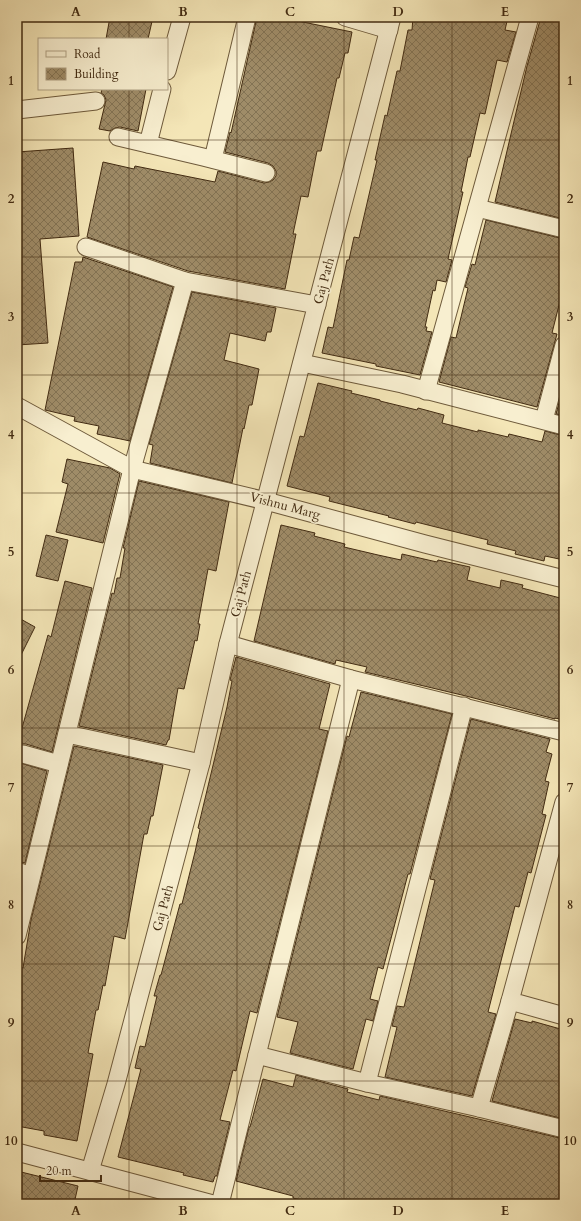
<svg xmlns="http://www.w3.org/2000/svg" width="581" height="1221" font-family="Cardo,serif">
<style>
.building{fill:url(#building-cross-hatch);stroke:#422b12}
.lines{fill:none;stroke-linecap:round;stroke-linejoin:round}
.minor-casing{stroke:#6e5a3b;stroke-width:19}
.minor{stroke:#f8efd0;stroke-width:17}
.grid{fill:none;stroke:#422b12;stroke-width:1;stroke-opacity:0.55}
.labels{text-anchor:middle;dominant-baseline:central;stroke-width:3.5;stroke-linejoin:round;paint-order:stroke}
.street-label{font-size:13px;fill:#422b12;stroke:#f8efd0}
.neatline{fill:none;stroke:#422b12;stroke-width:1.5}
.grid-label{font-size:13px;text-anchor:middle;font-weight:bold;fill:#422b12}
</style>
<defs>
<pattern id="building-cross-hatch" width="8" height="8" patternUnits="userSpaceOnUse"><rect width="8" height="8" fill="#9f8c68"/><path d="M0 0l8 8M0 8l8-8" fill="none" stroke="#837354"/></pattern>
</defs>
<rect width="100%" height="100%" fill="#f4e6b7"/>
<filter id="stains"><feTurbulence type="fractalNoise" baseFrequency=".005" numOctaves="4"/><feColorMatrix values="0 0 0 0 .2 0 0 0 0 .09 0 0 0 0 .02 0 0 0 .5 -.17"/></filter>
<radialGradient id="worn" r=".72"><stop offset=".6" stop-color="#630" stop-opacity="0"/><stop offset="1" stop-color="#630" stop-opacity=".3"/></radialGradient>
<g class="building">
<path d="M110 17H153L148 39H106Z"/>
<path d="M257 17H298V21L352 32 348 53H345L339 78H337L321 151H317L308 197 301 196 293 234H296L285 289 188 271 87 237 103 162 134 169 135 166 215 182 218 171 264 183 269 182 273 180 276 176V171L273 166 268 163 225 152 230 132 231 133Z"/>
<path d="M413 17H508L505 30 516 32 507 62 497 60 485 114 480 113 470 157H468L461 192H463L448 259 452 260 446 282 437 280 435 291 433 290 425 327H427L426 331 432 332 420 375 376 366V364L322 353 328 327 333 328 347 260H349L354 237 359 238 377 160H375L385 115 387 116 397 71H400L408 30H412Z"/>
<path d="M541 17H564V219L495 202 527 66Z"/>
<path d="M102 89H146L138 131 120 127 115 128 110 131 99 129 106 100 104 95 101 93Z"/>
<path d="M73 148 79 236 40 239 48 343 17 345V260H21L17 199V152Z"/>
<path d="M486 220 564 239V297H561L552 333 557 334 537 407 439 382 451 337 456 338 468 288 465 287 472 264 475 265Z"/>
<path d="M83 257 173 287 130 441 97 434 99 426 74 421 75 417 45 410 75 262H82Z"/>
<path d="M192 292 276 308 271 332H267L265 341 230 333 224 360 259 369 252 405H249L244 429 243 428 232 483 150 463 153 445 149 444Z"/>
<path d="M318 383 352 391 351 393 380 400V401L417 410 418 408 444 415 442 423 478 432V430L508 437 509 434 542 442 545 431 564 436V560L545 556 544 561 515 554 516 551 487 544 488 540 416 522 415 524 388 517 389 516 329 501 330 497 287 486 300 436 304 437Z"/>
<path d="M564 384V416L556 414Z"/>
<path d="M67 459 110 468 120 474 103 543 56 532 68 484 62 482Z"/>
<path d="M139 481 229 502 216 571 208 569 198 624H200L197 641 195 640 184 689 178 688 169 740H168L166 745 79 726 112 593 114 594 117 578H120L125 548H123Z"/>
<path d="M281 525 315 533 314 536 345 544 344 547 378 555 401 560 402 554 437 562 438 560 470 567 467 580 500 588 501 580 523 585 522 588 564 599V720L555 718V719L466 696 365 672 367 667 336 660 335 664 254 641Z"/>
<path d="M46 535 68 540 58 581 36 576Z"/>
<path d="M65 581 92 588 52 752 26 744H21L17 746 48 635 51 637Z"/>
<path d="M17 617 35 627 17 663Z"/>
<path d="M236 657 330 684 319 729 328 731 257 1013 250 1011 236 1071 233 1070 220 1120 230 1122 217 1176H215L213 1182 183 1175 184 1173 118 1157 141 1069 135 1068 140 1046 145 1047 157 996H154L160 975H161L180 904H182L195 852 200 829 198 828 227 707 232 681 230 680Z"/>
<path d="M361 692 452 714 410 874H408L383 969 378 967 370 999 378 1001 373 1021 366 1019 353 1069 290 1053 298 1022 277 1017 347 736 349 737Z"/>
<path d="M471 719 550 739 546 752 552 754 545 781 549 782 542 814 546 815 531 873 528 872 519 907 515 906 488 1012 496 1014 472 1096 385 1077 397 1027 392 1026 397 1006 404 1007 435 880 430 879Z"/>
<path d="M74 746 163 765 153 816H151L147 834H144L125 939 114 936 105 986 103 985 98 1010H96L88 1053 93 1054 77 1141 44 1135V1131L17 1126V976L19 967 23 968 31 920Z"/>
<path d="M17 762 47 771 25 863 17 861Z"/>
<path d="M515 1019 532 1023V1021L564 1030V1119L492 1101Z"/>
<path d="M296 1075 348 1089 347 1092 379 1100 380 1096 564 1139V1204H316L293 1198V1196L236 1181 249 1127H250L263 1079 293 1087Z"/>
<path d="M17 1171 78 1186 74 1204H17Z"/>
</g>
<g class="lines">
<defs>
<g id="minor">
<path d="M345 17 389 30"/>
<path d="M167 71 182 17"/>
<path d="M17 110 96 101"/>
<path d="M118 137 203 157 266 173"/>
<path d="M148 144 162 89"/>
<path d="M213 159 247 17"/>
<path d="M477 208 564 229"/>
<path d="M86 247 185 281 317 305"/>
<path d="M302 363 402 384 564 426"/>
<path d="M426 391 530 17"/>
<path d="M17 406 132 469 266 501 425 544 564 579"/>
<path d="M544 420 564 345"/>
<path d="M228 644 351 679 564 732"/>
<path d="M67 734 201 763"/>
<path d="M23 754 59 764"/>
<path d="M564 802 510 1001 564 1016"/>
<path d="M17 871 31 876"/>
<path d="M17 936 132 469 185 281"/>
<path d="M257 1055 351 679"/>
<path d="M367 1083 464 706"/>
<path d="M479 1108 510 1001"/>
<path d="M17 1152 213 1204"/>
<path d="M90 1171 116 1084 201 763 228 644 392 17"/>
<path d="M220 1204 257 1055 367 1083 479 1108 564 1129"/>
</g>
</defs>
<use href="#minor" class="minor-casing"/>
<use href="#minor" class="minor"/>
</g>
<path class="grid" d="M129 17V39M237 17V1204M344 17V1204M452 17V1204M129 89V1204M17 140H564M17 257H564M17 375H564M17 493H564M17 610H564M17 728H564M17 846H564M17 964H564M17 1081H564"/>
<g class="labels">
<g class="street-label">
<text transform="translate(324 281) rotate(-75)">Gaj Path</text>
<text transform="translate(285 506) rotate(15)">Vishnu Marg</text>
<text transform="translate(241 594) rotate(-75)">Gaj Path</text>
<text transform="translate(163 908) rotate(-75)">Gaj Path</text>
</g>
</g>
<rect width="581" height="1221" fill="none" stroke="#f4e6b7" stroke-width="44"/>
<rect x="38" y="38" width="130" height="52" fill="#f8efd0" stroke="#afa184"/>
<rect x="46" y="51" width="20" height="6" fill="#f8efd0" stroke="#afa184"/>
<text x="74" y="58" font-size="12" fill="#422b12">Road</text>
<rect x="46" y="68" width="20" height="12" fill="url(#building-cross-hatch)" stroke="#afa184"/>
<text x="74" y="78" font-size="12" fill="#422b12">Building</text>
<path d="M40 1175v6h61v-6" fill="none" stroke="#422b12" stroke-width="2"/>
<text x="46" y="1175" font-size="12" fill="#422b12" stroke="#f8efd0" stroke-width="3" paint-order="stroke">20 m</text>
<rect x="22" y="22" width="537" height="1177" class="neatline"/>
<g class="grid-label">
<text x="76" y="16">A</text>
<text x="183" y="16">B</text>
<text x="290" y="16">C</text>
<text x="398" y="16">D</text>
<text x="505" y="16">E</text>
<text x="11" y="85">1</text>
<text x="570" y="85">1</text>
<text x="11" y="203">2</text>
<text x="570" y="203">2</text>
<text x="11" y="321">3</text>
<text x="570" y="321">3</text>
<text x="11" y="439">4</text>
<text x="570" y="439">4</text>
<text x="11" y="556">5</text>
<text x="570" y="556">5</text>
<text x="11" y="674">6</text>
<text x="570" y="674">6</text>
<text x="11" y="792">7</text>
<text x="570" y="792">7</text>
<text x="11" y="909">8</text>
<text x="570" y="909">8</text>
<text x="11" y="1027">9</text>
<text x="570" y="1027">9</text>
<text x="11" y="1145">10</text>
<text x="570" y="1145">10</text>
<text x="76" y="1215">A</text>
<text x="183" y="1215">B</text>
<text x="290" y="1215">C</text>
<text x="398" y="1215">D</text>
<text x="505" y="1215">E</text>
</g>
<rect width="100%" height="100%" filter="url(#stains)"/>
<rect width="100%" height="100%" fill="url(#worn)"/>
</svg>
